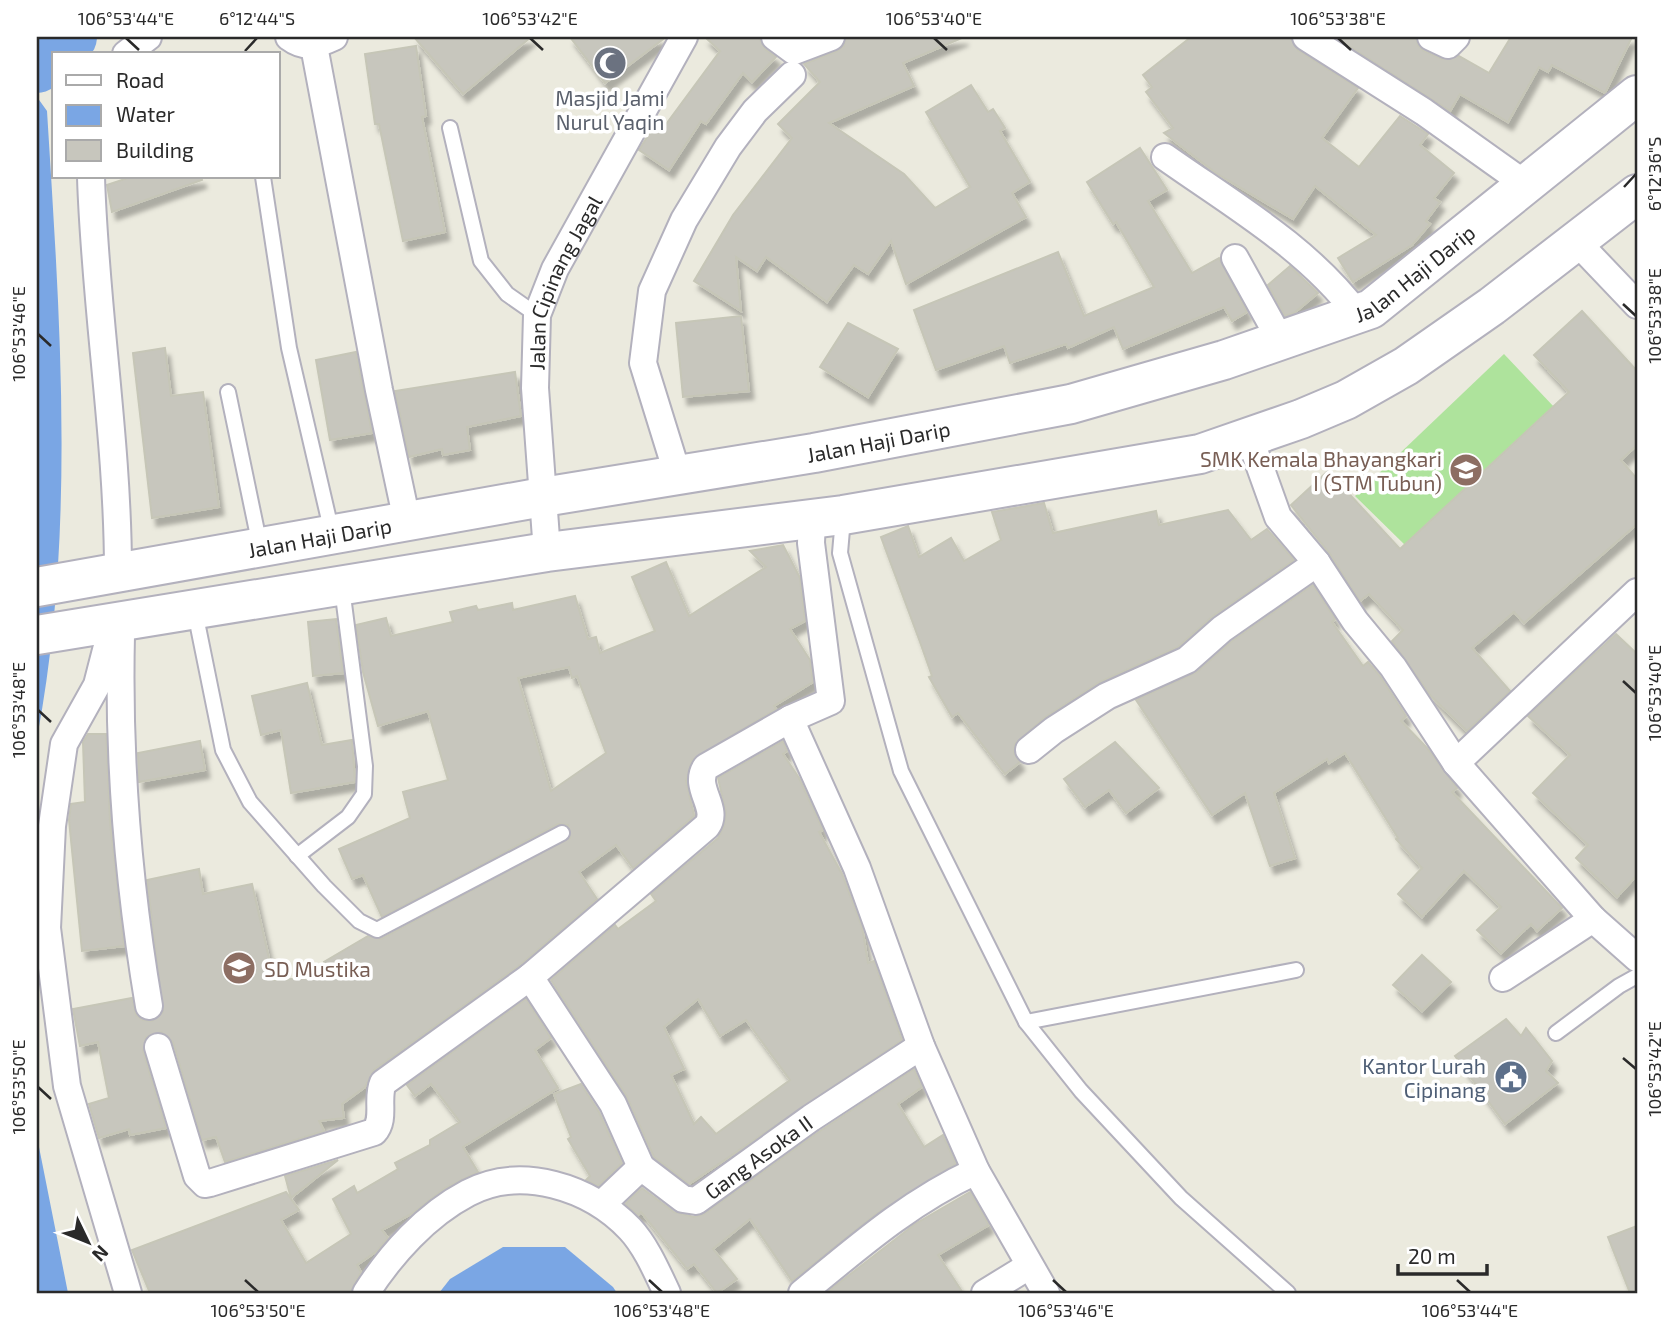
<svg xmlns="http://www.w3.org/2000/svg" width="1674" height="1330" font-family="'Exo 2',sans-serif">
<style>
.pitch{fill:#aee39c}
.water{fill:#7aa6e4}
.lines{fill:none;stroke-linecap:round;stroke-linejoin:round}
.river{stroke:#7aa6e4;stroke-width:54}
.building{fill:#c7c6bd;stroke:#c6c6b7;stroke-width:2;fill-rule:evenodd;filter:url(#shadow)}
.lane-casing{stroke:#b3b1bd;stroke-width:18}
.street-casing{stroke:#b3b1bd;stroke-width:30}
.secondary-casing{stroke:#b3b1bd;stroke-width:42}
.lane{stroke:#fff;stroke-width:14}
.street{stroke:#fff;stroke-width:26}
.secondary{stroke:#fff;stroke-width:38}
.ticks{fill:none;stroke:#2a2a2a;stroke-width:2.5}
.labels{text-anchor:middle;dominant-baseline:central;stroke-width:7;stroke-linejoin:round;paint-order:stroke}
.worship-label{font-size:21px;fill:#5b616d;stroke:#fff}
.street-label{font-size:21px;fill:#2a2a2a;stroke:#fff}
.education-label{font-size:21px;fill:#785e54;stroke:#fff;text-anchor:end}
.service-label{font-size:21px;fill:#4e5e75;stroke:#fff;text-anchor:end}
.neatline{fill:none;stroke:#2a2a2a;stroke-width:2.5}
.ticks-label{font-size:18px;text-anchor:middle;fill:#2a2a2a}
</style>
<defs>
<filter id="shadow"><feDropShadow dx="4.5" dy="8" stdDeviation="2" flood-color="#0004"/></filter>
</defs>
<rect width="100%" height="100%" fill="#ebeade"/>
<path class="pitch" d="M1504 354 1555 408 1406 546 1355 496Z"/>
<g class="water">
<path d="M37 97 47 111C60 320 76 532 37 738Z"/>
<path d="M37 1133 39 1147 68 1293H37Z"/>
<path d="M503 1247H565L613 1287 617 1293H439L450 1279Z"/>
</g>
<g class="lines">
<path class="river" d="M37 66 70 37"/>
</g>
<g class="building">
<path d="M414 37H531L463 94Z"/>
<path d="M570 37H666L605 83Z"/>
<path d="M705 37H759L765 49 776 57 752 82 743 73 706 124 701 121 669 170 639 150 654 126 661 131 720 51Z"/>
<path d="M846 37H964L903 63 914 86 829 123 904 174 935 208 970 187 926 112 971 85 988 112 993 109 1005 128 1000 131 1030 182 1012 193 1026 217 906 284 891 241 868 274 854 265 827 302 766 257 757 271 736 257 741 311 694 281 733 215 792 138 778 124 820 82 804 64 837 51 844 46Z"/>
<path d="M1191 37H1290L1298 50 1358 88 1322 138 1359 167 1400 116 1428 134 1420 145 1454 173 1434 198 1440 202 1426 221 1430 224 1412 245 1353 282 1338 258 1376 235 1315 186 1293 219 1216 173 1164 133 1173 128 1146 92 1152 87 1143 75Z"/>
<path d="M1335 37H1416L1418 45 1424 51 1442 59 1459 56 1489 73 1511 37H1632L1605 93 1552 65 1548 72 1539 67 1508 122 1460 94 1450 111Z"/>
<path d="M416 46 426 116 422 117 445 232 403 241 379 124H375L365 54Z"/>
<path d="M1140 148 1167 190 1148 201 1192 273 1219 258 1247 312 1232 321 1224 307 1123 349 1114 327 1068 348 1066 344 1010 363 1004 346 936 370 914 310 1058 252 1084 316 1154 287 1116 222 1113 224 1087 182Z"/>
<path d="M131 177H201L202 180 112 212 107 185Z"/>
<path d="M1290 266 1318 293 1294 313 1285 316 1268 285Z"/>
<path d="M1582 311 1637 371V445L1621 460 1637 479V524L1524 623 1514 612 1472 648 1510 691 1467 731 1431 696 1392 641 1403 630 1369 594 1360 601 1330 554 1291 505 1328 471 1400 549 1569 392 1534 355Z"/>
<path d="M741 316 749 391 683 397 676 323Z"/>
<path d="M848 323 898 349 868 397 820 367Z"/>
<path d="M165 348 171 396 203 392 219 507 152 518 133 353Z"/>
<path d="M356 352 372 433 330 440 316 360Z"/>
<path d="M515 372 521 416 467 427 470 450 443 455 442 449 409 457 395 391Z"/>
<path d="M1044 503 1053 533 1156 511 1159 525 1228 510 1251 540 1267 529 1294 560 1213 616 1178 647 1100 682 1044 718 1015 744 1014 753 1020 762 1005 774 958 713 952 717 929 677 932 676 920 642 881 537 908 526 919 557 951 538 964 561 1001 540 992 512Z"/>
<path d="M783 545 800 578 805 621 790 629 810 660 813 682 774 706 776 709 692 760 686 781 694 816 633 868 616 845 579 872 597 899 520 965 374 1070 365 1087 342 1104 344 1118 319 1121 324 1131 225 1162 216 1137 202 1140 173 1042 161 1032 146 1037 143 1051 166 1128 130 1135 129 1129 99 1138 89 1104 109 1098 98 1042 80 1046 73 1009 132 998 136 1015 143 1020 152 1021 163 1012 147 880 199 869 203 894 252 884 274 980 330 977 324 962 368 936 381 939 570 838 568 825 558 824 382 917 363 875 352 879 339 849 410 818 403 792 448 780 428 711 378 726 363 672 356 625 386 618 391 636 453 622 450 612 476 606 478 610 512 603 513 610 575 596 588 639 596 637 600 653 655 631 632 577 666 562 689 616 766 567 750 551ZM569 667 572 678 577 676 606 753 551 791 518 678Z"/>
<path d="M1313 585 1335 619 1332 622 1363 666 1368 662 1380 676 1406 716 1401 721 1427 748 1457 788 1452 792 1562 908 1537 931 1531 924 1501 953 1477 930 1501 907 1464 871 1422 917 1398 894 1422 868 1396 839 1398 838 1345 753 1329 763 1327 759 1274 793 1295 858 1270 866 1245 793 1212 815 1136 700 1197 672 1232 641Z"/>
<path d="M336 619 343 673 313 676 308 622Z"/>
<path d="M1616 634 1637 654V875L1617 897 1576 858 1588 845 1533 793 1570 755 1528 716Z"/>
<path d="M307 683 322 745 352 740 355 782 291 793 281 730 261 735 252 696Z"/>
<path d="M88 734H106L110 822 124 946 82 951 69 820 71 804 85 802 83 742Z"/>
<path d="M200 741 205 770 139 782 138 753Z"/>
<path d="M783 741 787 751 783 754 799 778 823 830 819 832 842 874 862 927 868 963 874 961 902 1040 689 1184 654 1157 626 1095 551 980 615 925 618 929 656 901 651 894 718 838 724 826 726 813 718 778ZM698 999 720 1036 746 1020 790 1080 716 1134 701 1117 694 1124 671 1075 684 1069 664 1027Z"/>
<path d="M1115 742 1159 788 1126 813 1109 790 1085 807 1064 779Z"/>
<path d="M1422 955 1451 982 1422 1011 1393 985Z"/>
<path d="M526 999 551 1038 535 1050 558 1088 463 1147 478 1172 445 1188 413 1213 382 1230 388 1238 377 1251 357 1265 361 1272 350 1293H150L132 1250 286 1192 299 1210 281 1220 306 1263 351 1234 333 1199 354 1186 357 1193 398 1169 395 1163 430 1145V1140L460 1122 431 1084 415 1096 407 1085Z"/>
<path d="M1506 1019 1521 1036 1526 1028 1552 1061 1546 1071 1558 1083 1505 1124 1455 1056Z"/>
<path d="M914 1069 922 1087 898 1104 924 1147 943 1135 956 1164 876 1214 792 1281 750 1219 713 1249 737 1279 717 1293 694 1264 687 1269 641 1212 638 1215 625 1204 642 1188 674 1212 694 1217 704 1214 820 1131Z"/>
<path d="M581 1084 599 1112 622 1163 598 1186 586 1180 590 1176 568 1139 571 1137 554 1094Z"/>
<path d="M338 1160 291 1198 285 1176Z"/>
<path d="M970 1192 989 1225 938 1255 963 1293H826L915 1224Z"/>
<path d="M1637 1226V1293H1630L1608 1237Z"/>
</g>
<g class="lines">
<defs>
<g id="lane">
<path d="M450 128 481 261 507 294 537 315"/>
<path d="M263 177 289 348 332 533"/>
<path d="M228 392 260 546"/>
<path d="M843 518 840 553 901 771 1026 1022 1081 1091 1181 1198 1288 1293"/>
<path d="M195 612 223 750 250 802 324 886 359 921 377 930 562 833"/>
<path d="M297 856 348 817 364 794 365 766 342 588"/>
<path d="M1026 1022 1296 970"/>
<path d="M1556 1033 1619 986 1637 976"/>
</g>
<g id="street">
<path d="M289 37C305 49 317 45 334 37"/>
<path d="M775 37 794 51 831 37"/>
<path d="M1306 37 1424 112 1525 184"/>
<path d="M1431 37 1448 45 1456 37"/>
<path d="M314 46 379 390 407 521"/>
<path d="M126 54 148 37"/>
<path d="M1165 157C1233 205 1308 248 1358 315"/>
<path d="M91 177C95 309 118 440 118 572"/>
<path d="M1576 241 1637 305"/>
<path d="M1235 258 1281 341"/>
<path d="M1249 436 1278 517 1317 563 1355 621 1393 667 1456 763 1593 919 1637 958"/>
<path d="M678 476 643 363 652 291 684 220 728 147 755 111 792 75"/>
<path id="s1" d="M547 552 535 388 537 315 555 269 684 37"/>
<path d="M113 623 97 685 64 744 52 826 47 928 67 1086 128 1293"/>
<path d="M121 635C118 760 128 882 149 1006"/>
<path d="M790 719 857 868 921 1046 976 1171 1046 1293"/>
<path d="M1029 750 1054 730 1107 696 1187 660 1222 629 1317 563"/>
<path d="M1456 763 1637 592"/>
<path d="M1503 978 1593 919"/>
<path d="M158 1047 197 1176 205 1184 210 1183 374 1132C386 1119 376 1099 383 1083L530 977"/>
<path d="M641 1167 613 1104 530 977 707 826C720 808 692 787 706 767L790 719 831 701 811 543 812 518"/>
<path id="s2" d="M602 1204 641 1167 683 1199 696 1201 811 1118 921 1046"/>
<path d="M366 1293C391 1254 426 1215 468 1193 521 1165 590 1187 630 1229 646 1246 657 1272 667 1293"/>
<path d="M802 1293C858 1247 909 1202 976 1171"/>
<path d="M985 1293 1029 1266"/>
</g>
<g id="secondary">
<path id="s3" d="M37 587 543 497 814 453 1071 404 1224 360 1371 309 1637 95"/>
<path d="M37 635 547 552 843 515 1200 454 1301 419 1346 400 1406 366 1492 306 1637 194"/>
</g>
</defs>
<use href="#lane" class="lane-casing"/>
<use href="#street" class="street-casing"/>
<use href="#secondary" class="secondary-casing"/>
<use href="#lane" class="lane"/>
<use href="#street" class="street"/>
<use href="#secondary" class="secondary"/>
</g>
<path class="ticks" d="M126 38 139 50M530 38 543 50M934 38 947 50M1338 38 1351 50M245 51 257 38M1624 187 1636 174M1623 304 1636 316M38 334 51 346M1623 681 1636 693M38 710 51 722M1623 1058 1636 1069M38 1087 51 1099M245 1280 258 1292M649 1280 662 1292M1053 1280 1066 1292M1457 1280 1470 1292"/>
<defs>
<symbol id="mosque-disc" viewBox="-11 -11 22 22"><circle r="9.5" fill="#6b7280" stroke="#fff"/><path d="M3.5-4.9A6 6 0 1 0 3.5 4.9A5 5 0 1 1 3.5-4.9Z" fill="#fff"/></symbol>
<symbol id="school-disc" viewBox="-11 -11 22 22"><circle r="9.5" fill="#8d6e63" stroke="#fff"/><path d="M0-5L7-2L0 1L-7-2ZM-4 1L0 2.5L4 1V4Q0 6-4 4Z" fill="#fff"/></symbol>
<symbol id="civic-disc" viewBox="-11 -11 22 22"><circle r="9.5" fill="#5c6f8a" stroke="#fff"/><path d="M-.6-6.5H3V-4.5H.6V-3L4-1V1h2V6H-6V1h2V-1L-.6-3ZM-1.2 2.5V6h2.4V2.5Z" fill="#fff"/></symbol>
</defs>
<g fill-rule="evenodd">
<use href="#mosque-disc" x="591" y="44" width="38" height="38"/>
<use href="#school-disc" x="1447" y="451" width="38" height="38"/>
<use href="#school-disc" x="220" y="949" width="38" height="38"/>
<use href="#civic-disc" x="1492" y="1058" width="38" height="38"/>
</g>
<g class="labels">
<g class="worship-label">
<text x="610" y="97">Masjid Jami<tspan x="610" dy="24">Nurul Yaqin</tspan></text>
</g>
<g class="street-label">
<text stroke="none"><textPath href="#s3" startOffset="1421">Jalan Haji Darip</textPath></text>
<text stroke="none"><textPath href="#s1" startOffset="276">Jalan Cipinang Jagal</textPath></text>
<text stroke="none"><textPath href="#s3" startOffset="854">Jalan Haji Darip</textPath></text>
<text stroke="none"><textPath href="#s3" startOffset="287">Jalan Haji Darip</textPath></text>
<text stroke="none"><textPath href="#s2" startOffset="196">Gang Asoka II</textPath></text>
</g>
<g class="education-label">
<text x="1442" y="458">SMK Kemala Bhayangkari<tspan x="1442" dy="24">I (STM Tubun)</tspan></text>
<text x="264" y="968" text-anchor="start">SD Mustika</text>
</g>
<g class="service-label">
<text x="1486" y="1065">Kantor Lurah<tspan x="1486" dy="24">Cipinang</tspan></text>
</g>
</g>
<rect width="1674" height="1330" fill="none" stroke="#ffffff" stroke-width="77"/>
<rect x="52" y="52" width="228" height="126" fill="#ffffff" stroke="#aaaaaa" stroke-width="2"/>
<rect x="66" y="75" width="35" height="10" fill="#ffffff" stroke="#aaaaaa" stroke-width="2"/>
<text x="116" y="88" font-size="21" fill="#2a2a2a">Road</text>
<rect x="66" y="105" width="35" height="21" fill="#7aa6e4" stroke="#aaaaaa" stroke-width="2"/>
<text x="116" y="122" font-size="21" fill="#2a2a2a">Water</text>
<rect x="66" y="140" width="35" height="21" fill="#c7c6bd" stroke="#aaaaaa" stroke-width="2"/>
<text x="116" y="158" font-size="21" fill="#2a2a2a">Building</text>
<g transform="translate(88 1242) rotate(133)" stroke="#ffffff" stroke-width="5" paint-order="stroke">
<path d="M0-5L12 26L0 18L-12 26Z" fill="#2a2a2a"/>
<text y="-10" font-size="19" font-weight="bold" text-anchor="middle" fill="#2a2a2a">N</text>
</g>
<path d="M1398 1264v10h89v-10" fill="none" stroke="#2a2a2a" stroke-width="3.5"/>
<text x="1408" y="1264" font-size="21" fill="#2a2a2a" stroke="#ffffff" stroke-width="5" paint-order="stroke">20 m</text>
<rect x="38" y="38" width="1598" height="1254" class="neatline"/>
<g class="ticks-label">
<text x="126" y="25">106°53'44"E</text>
<text x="257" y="25">6°12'44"S</text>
<text x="530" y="25">106°53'42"E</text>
<text x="934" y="25">106°53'40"E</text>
<text x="1338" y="25">106°53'38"E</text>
<text transform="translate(1655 174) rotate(-90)" y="6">6°12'36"S</text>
<text transform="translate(1655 316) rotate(-90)" y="6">106°53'38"E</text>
<text transform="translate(19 334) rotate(-90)" y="6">106°53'46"E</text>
<text transform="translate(1655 693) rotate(-90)" y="6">106°53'40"E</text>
<text transform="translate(19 710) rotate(-90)" y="6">106°53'48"E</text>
<text transform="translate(1655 1069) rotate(-90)" y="6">106°53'42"E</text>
<text transform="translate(19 1087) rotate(-90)" y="6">106°53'50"E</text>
<text x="258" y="1317">106°53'50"E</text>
<text x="662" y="1317">106°53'48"E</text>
<text x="1066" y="1317">106°53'46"E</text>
<text x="1470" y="1317">106°53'44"E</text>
</g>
</svg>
